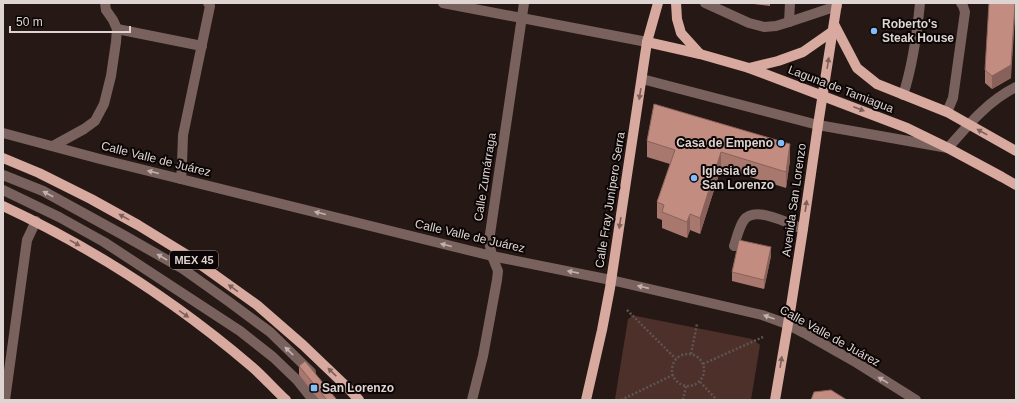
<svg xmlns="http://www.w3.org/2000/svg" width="1019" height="403" font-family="Arial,sans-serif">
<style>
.green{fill:#4c3029}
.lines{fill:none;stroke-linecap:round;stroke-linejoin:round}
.path{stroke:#605451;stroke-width:2.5;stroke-dasharray:2 2;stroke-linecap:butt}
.minor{stroke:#79625d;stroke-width:10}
.major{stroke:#d8a99e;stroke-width:10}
.wall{fill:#a8786e}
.shaded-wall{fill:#88625a}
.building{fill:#c38c80;stroke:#88625a}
.oneway{fill:#7c6059}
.oneway2{fill:#c0b2af}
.poi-dot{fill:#81bdfa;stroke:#0b0605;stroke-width:1.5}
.labels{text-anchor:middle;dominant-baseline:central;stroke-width:4;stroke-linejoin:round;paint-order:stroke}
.shield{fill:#0b0605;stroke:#9f9694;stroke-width:1}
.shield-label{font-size:11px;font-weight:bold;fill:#ded4d2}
.poi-label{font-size:12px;font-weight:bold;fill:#ded4d2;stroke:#0b0605;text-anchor:start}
.street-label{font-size:12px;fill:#ded4d2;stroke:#0b0605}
</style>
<rect width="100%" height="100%" fill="#261915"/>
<path class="green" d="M631 315 752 339 760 345 751 400H617L615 399 628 319 631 317Z"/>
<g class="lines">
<g class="path">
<path d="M627 310 676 359"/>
<circle cx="688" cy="370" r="16"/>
<path d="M691 354 697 324"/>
<path d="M703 364 763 337"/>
<path d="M700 382 717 400"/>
<path d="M621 400 673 375"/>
<path d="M683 400 686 386"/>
</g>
<g class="minor">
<path d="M443 3 647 42"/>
<path d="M705 3 749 23 764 27 776 26 789 22 837 6"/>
<path d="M789 22 790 3"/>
<path d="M117 29 202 46"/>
<path d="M642 79 818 125 948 148C968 125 988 101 1016 87"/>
<path d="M903 95C913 65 917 34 920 3"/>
<path d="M947 112 953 98 965 12 963 6 961 3"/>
<path d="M3 133 100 159 492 256 611 280 762 315 787 324 804 333 857 363 916 400"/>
<path d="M53 146 84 129 95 121 104 104 111 76 116 42 117 29 113 20 106 10 105 3"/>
<path d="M3 175 43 191 125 236 183 269 228 301 270 332 311 372"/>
<path d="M181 179 182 164 183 135 210 6 208 3"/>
<path d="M3 190 59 217 104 242 240 331 273 357 297 380 313 400"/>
<path d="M734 246C737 237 739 227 744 220 755 205 790 224 803 229"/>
<path d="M5 400 27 240 36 221"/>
<path d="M472 400 483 356 497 280 498 271 492 256 489 241 524 3"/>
</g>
<g class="major">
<path d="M676 3 677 19 681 33 700 54"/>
<path d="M834 24 857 68 877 84 947 112 1016 151"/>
<path d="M647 42 700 54 749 68 907 128 948 148 1002 177 1016 185"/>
<path d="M749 68 778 61 803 52 833 31"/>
<path d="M3 158 39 173 91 199 138 225 187 255 257 305 303 345 347 387 359 400"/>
<path d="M3 206C93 248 176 302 251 366 263 376 274 389 286 400"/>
<path d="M586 400 602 330 610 288 647 42 658 3"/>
<path d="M775 400 791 306 803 229 818 125 837 3"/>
</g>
</g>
<g class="wall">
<path d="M746 3H770V6Z"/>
<path d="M985 70 1011 78 992 89 985 83Z"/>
<path d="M647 141 790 160 786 188 721 168 700 234 690 230 687 238 662 228V220L657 218V202L670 164 647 157Z"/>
<path d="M771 256 764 289 732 281V272Z"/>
<path d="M299 366 337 400H319L299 375Z"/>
</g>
<g class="shaded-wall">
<path d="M1015 3H1016L1011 78 992 89V76Z"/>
<path d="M790 144V160L786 188V172Z"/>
<path d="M721 152V168L700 234V218Z"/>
<path d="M690 214V230L687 238V222Z"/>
<path d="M771 247V256L764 289V280Z"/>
</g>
<g class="building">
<path d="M989 3H1015L1011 65 992 76 985 70Z"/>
<path d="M654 104 790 144 786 172 721 152 700 218 690 214 687 222 662 212 664 205 657 202 675 150 647 141Z"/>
<path d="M739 240 771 247 764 280 732 272Z"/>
<path d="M305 361 337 400H327L299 366Z"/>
<path d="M831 390 847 400H811L814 392Z"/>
</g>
<defs><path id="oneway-solid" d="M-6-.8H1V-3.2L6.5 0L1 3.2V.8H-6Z"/></defs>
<g class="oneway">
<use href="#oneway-solid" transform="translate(828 63) rotate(-81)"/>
<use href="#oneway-solid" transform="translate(640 94) rotate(99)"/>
<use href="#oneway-solid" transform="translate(859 109) rotate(21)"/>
<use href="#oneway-solid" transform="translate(982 132) rotate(-151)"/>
<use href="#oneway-solid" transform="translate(806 206) rotate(-82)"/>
<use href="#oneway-solid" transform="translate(124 217) rotate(-151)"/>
<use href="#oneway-solid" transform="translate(620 223) rotate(99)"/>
<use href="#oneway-solid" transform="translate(75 243) rotate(29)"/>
<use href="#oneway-solid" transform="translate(233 288) rotate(-144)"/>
<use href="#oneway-solid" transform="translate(184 314) rotate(35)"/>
<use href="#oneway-solid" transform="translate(781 362) rotate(-81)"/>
<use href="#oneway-solid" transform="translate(332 372) rotate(-136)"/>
</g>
<g class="oneway2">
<use href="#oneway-solid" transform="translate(153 172) rotate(-166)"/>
<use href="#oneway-solid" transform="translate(48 194) rotate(-152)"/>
<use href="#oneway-solid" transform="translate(320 213) rotate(-166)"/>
<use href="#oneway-solid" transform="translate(446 245) rotate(-166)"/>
<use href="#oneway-solid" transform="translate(162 257) rotate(-150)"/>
<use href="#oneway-solid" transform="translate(573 272) rotate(-169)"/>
<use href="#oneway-solid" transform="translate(643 287) rotate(-167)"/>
<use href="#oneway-solid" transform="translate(769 317) rotate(-160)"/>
<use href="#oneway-solid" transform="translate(289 351) rotate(-136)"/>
<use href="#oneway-solid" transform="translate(883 380) rotate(-149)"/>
</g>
<g class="poi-dot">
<circle cx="874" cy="31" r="4"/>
<circle cx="781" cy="143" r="4"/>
<circle cx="694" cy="178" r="4"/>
<rect x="310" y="384" width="8" height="8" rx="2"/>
</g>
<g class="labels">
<rect class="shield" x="170" y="251" width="48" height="18" rx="3"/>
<g class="shield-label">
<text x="194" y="260">MEX 45</text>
</g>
<g class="poi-label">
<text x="882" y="24">Roberto's<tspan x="882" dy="14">Steak House</tspan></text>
<text x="773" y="143" text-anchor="end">Casa de Empeno</text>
<text x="702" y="171">Iglesia de<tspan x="702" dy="14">San Lorenzo</tspan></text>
<text x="322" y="388">San Lorenzo</text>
</g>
<g class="street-label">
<text transform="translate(841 89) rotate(21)">Laguna de Tamiagua</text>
<text transform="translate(156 159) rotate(14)">Calle Valle de Juárez</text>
<text transform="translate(485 177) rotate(-81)">Calle Zumárraga</text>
<text transform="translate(610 200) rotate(-81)">Calle Fray Junípero Serra</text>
<text transform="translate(794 200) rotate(-82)">Avenida San Lorenzo</text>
<text transform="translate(470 236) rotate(13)">Calle Valle de Juárez</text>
<text transform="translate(830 336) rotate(29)">Calle Valle de Juárez</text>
</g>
</g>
<rect width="1019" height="403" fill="none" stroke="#ded4d2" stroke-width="8"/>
<path d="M10 26v6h120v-6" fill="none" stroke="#ded4d2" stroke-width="2"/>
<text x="16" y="26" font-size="12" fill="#ded4d2" stroke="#0b0605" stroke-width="3" paint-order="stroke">50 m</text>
</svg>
